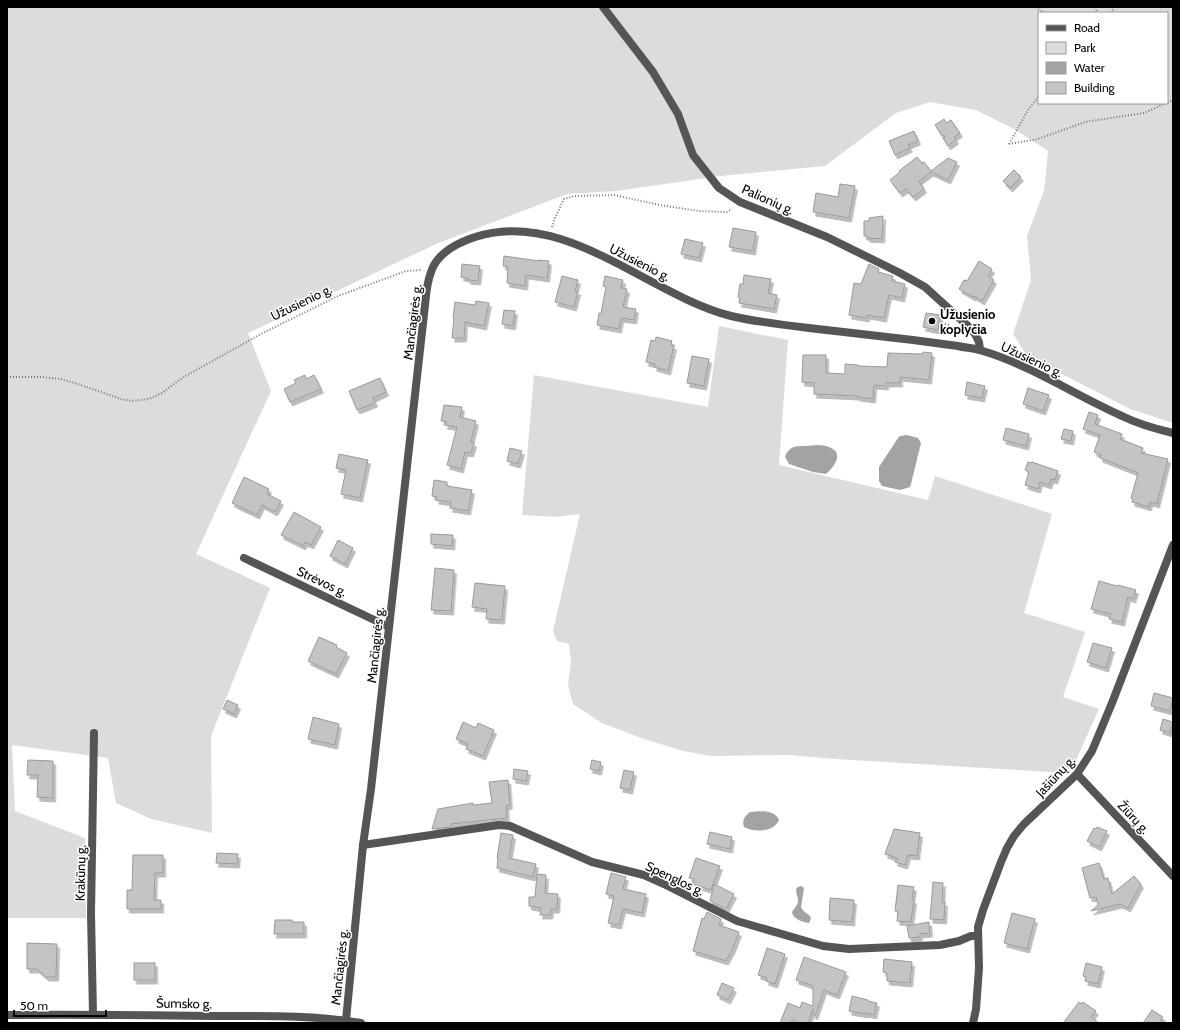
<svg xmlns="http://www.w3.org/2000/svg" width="1180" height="1030" font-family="Cabin,sans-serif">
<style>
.green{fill:#dcdcdc;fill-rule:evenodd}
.water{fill:#a3a3a3}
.building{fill:#c4c4c4;stroke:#999;filter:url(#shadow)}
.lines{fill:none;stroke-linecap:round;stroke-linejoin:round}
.path{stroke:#777;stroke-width:2;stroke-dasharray:1 2;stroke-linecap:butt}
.street{stroke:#555;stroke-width:8}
.poi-dot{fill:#000;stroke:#fff;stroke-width:1.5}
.labels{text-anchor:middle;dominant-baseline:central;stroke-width:3;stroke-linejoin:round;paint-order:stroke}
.street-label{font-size:13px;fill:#000;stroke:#fff}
.poi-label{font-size:13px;font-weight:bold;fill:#000;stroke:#fff;text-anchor:start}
</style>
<defs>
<filter id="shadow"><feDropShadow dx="2.5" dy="4" stdDeviation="0" flood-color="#0004"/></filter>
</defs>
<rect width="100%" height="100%" fill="#fff"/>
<g class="green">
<path d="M7 7H1173V423L1130 409 1027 356 1013 334 1031 280 1027 236 1044 191 1048 151 1014 129 976 110 930 102 896 113 825 166 721 176 616 191 567 194 436 244 248 333 271 391 196 554 270 588 211 736 212 833 151 819 116 803 108 758 12 745 15 811 85 838 86 918H7ZM1039 13H1167V103H1039Z"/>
<path d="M719 326 788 340 779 465 928 500 935 476 1052 514 1024 613 1085 632 1063 697 1099 709 1077 758 1067 773 836 759 788 755 711 756 683 751 641 738 602 723 573 704 568 685 571 662 569 644 557 641 553 631 580 514 556 517 522 515 534 375 708 407Z"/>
</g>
<g class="water">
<path d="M907 435 918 438 921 443 911 484 910 487 900 490 882 486 879 481V467L898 438 900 436Z"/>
<path d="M819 445C842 447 842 460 826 474L813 472 789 464 785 457C789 446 795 446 805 446 809 446 814 445 819 445Z"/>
<path d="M750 812C760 811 774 809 779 820 774 832 755 833 744 827 742 820 744 817 750 812Z"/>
<path d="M801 886 803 887 804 889 801 907C803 913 809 913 811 918L809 923C802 922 793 919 792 912 802 899 797 902 796 889L798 887Z"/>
</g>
<g class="building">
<path d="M944 119 946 123 951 120 960 133 954 137 956 140 948 146 943 138 945 137 944 135 942 136 935 125Z"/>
<path d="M914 131 918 141 908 145 910 148 895 155 889 141Z"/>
<path d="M917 157 922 163 924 162 931 171 948 158 957 162 948 180 931 172 919 181 924 189 913 197 906 189 900 193 890 180 900 172 899 171Z"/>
<path d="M1014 170 1021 177 1010 188 1003 181Z"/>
<path d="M840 184 855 186 849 218 813 212 816 193 838 197Z"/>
<path d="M883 216 882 239 867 238V236H864V221H869V218Z"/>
<path d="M733 228 756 232 753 251 729 247Z"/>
<path d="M685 239 703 243 699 258 681 254Z"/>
<path d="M504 256 539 261V260L549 261 547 278 526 275 525 286 507 283 508 267 503 266Z"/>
<path d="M979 261 992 269 988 276 994 280 982 301 974 296 973 297 959 289 964 280 967 281Z"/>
<path d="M462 264 480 266 478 281 468 280V278L461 277Z"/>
<path d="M869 264 879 269 878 272 893 276 892 281 905 284 902 298 889 295 884 318 867 315V318L849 315 854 283 861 284Z"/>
<path d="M744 275 771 279 768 293 777 295 774 309 739 303 740 298 738 297 740 284H743Z"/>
<path d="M562 276 578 280 575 291H578L574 307 555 302Z"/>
<path d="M605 276 623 280 621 288 627 289 623 307 636 309 634 320 621 318 619 329 597 325 599 313H601L606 287 603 286Z"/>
<path d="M476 301 489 303 484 326 465 322 464 338H452L454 318H453L455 302 475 305Z"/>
<path d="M504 310 515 311 513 326 502 324Z"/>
<path d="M926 313 940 315 938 330 923 327Z"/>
<path d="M656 337 672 341 671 345 674 346 668 371 654 367 655 364 646 362 651 340 655 341Z"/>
<path d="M923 352 932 353 929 380 900 377V383H886V386L874 385 873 399 857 397V396L814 394V383L802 382 803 355H826V373L845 374V364L858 365V366L887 367 888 353 922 354Z"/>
<path d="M692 356 709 359 704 386 687 383Z"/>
<path d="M305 375 306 379 314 375 321 389 290 402 284 389 296 383 294 380Z"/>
<path d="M380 378 386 392 373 398 375 403 357 410 349 391Z"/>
<path d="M967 382 985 386 982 398 965 395Z"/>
<path d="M1028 388 1049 395 1043 411 1023 404Z"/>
<path d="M444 405 462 407 460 417 476 421 471 442 474 443 471 453 465 452 461 469 447 465 457 427 445 425 446 421H441Z"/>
<path d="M1089 412 1098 415 1095 424 1122 434 1120 439 1143 448 1141 453 1168 459 1157 504 1150 502 1149 507 1132 502 1133 499 1131 498 1138 473 1100 458 1101 455 1094 452 1100 435 1083 429Z"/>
<path d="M1006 428 1029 434 1026 446 1003 440Z"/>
<path d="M1064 429 1073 431 1071 441 1061 439Z"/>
<path d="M510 448 522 451 518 464 507 461Z"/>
<path d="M339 454 368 460 360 498 341 494 346 470 336 468Z"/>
<path d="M1028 462 1031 463 1032 462 1058 471 1055 480 1051 479 1049 485 1040 482 1038 489 1025 485 1029 472 1025 470Z"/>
<path d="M244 477 269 489 267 494 281 501 275 512 262 505 257 515 232 503Z"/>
<path d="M434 480 447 482V486L472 490 468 511 450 508 451 502 436 500 437 497 432 496Z"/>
<path d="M294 512 321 527 311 545 305 542 303 546 281 535Z"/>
<path d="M431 534 453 535 452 546 431 544Z"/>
<path d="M338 540 353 548 345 564 330 556Z"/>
<path d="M435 568 454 570 451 611 431 610Z"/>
<path d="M1099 581 1117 586 1118 585 1136 590 1133 599 1128 597 1122 622 1109 619 1111 614 1091 609Z"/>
<path d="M475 583 505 586 502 620 486 619 487 609 472 607Z"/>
<path d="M319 637 337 645 336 647 347 653 336 674 308 661Z"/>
<path d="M1093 643 1112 648 1106 668 1087 662Z"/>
<path d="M1154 693 1173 698 1170 711 1151 706Z"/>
<path d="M227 700 238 705 234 714 223 709Z"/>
<path d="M313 717 339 724 335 745 308 739Z"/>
<path d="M1163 719 1173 722 1170 733 1160 730Z"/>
<path d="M463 722 476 728 478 723 494 730 483 756 466 749 468 744 456 739Z"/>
<path d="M28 760 53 761V798L37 797 38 775H27Z"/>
<path d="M592 760 601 762 599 771 590 769Z"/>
<path d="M514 769 528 771 526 781 513 779Z"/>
<path d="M624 770 634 772 630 790 620 788Z"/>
<path d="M508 780 510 805 506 806 507 818 451 824V827L432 829 438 809 473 803V805L492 803 489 782Z"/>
<path d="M1097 827 1107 831 1099 847 1087 841 1094 828 1096 829Z"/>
<path d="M894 829 920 833 917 856 908 855 905 865 895 862 897 858 885 854Z"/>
<path d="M710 832 732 837 730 849 707 844Z"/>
<path d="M501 833 513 835 509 858 536 864 533 877 497 868 498 858H497Z"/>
<path d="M217 853 238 854 237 864 216 863Z"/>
<path d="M133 855H163V873H155L154 900H161V909H127V890H132Z"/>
<path d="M696 858 720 866 711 890 693 884 694 879 689 878Z"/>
<path d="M1099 863 1104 879 1108 878 1112 894 1134 876 1141 884 1128 908 1120 904 1091 911 1098 905 1096 897 1090 898 1082 868Z"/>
<path d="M611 873 626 877 623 889 646 894 642 913 623 909 619 925 608 923 614 896 606 894Z"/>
<path d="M537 874 546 875 545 893 558 894 557 909H551L550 915H540L541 908 529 906V897H535Z"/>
<path d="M933 882 943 883 942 902H945L944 920 930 919Z"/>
<path d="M714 884 734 894 726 909 710 901Z"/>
<path d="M898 885 914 887 912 899 914 900 911 922 897 921 898 912 895 911Z"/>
<path d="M830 898 854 900 852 922 829 920Z"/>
<path d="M707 912 721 919 719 925 739 932 733 948 726 961 693 951 702 918 704 919Z"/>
<path d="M1012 913 1035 919 1027 949 1004 943Z"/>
<path d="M275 920H292V922H304V934H274Z"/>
<path d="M929 922 930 933 920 934V937L909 938 907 926Z"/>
<path d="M27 943 57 944 56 977H46L37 969H27Z"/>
<path d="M767 948 785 954 775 984 766 981 767 978 758 975Z"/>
<path d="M804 957 846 972 837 995 824 990 815 1016 813 1015V1009L808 1023H799L792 1020 791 1023H780L788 1003 800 1008 802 1002 813 1006V986L796 980Z"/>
<path d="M884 959 912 962 910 983 887 981V973L883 972Z"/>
<rect x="134" y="963" width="21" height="17"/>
<path d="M1086 963 1102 967 1098 984 1085 981 1086 977 1083 976Z"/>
<path d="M722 983 734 988 728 1000 717 995Z"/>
<path d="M852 996 868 1000V1001L877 1003 874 1015 866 1013V1014L849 1011Z"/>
<path d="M1079 1002 1081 1004 1083 1002 1096 1011 1091 1017 1099 1023H1063Z"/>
<path d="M1152 1010 1163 1017 1159 1023H1143Z"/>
</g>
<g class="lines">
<g class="path">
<path d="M1036 7 1039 10 1046 13"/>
<path d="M1096 7 1097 13"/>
<path d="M1111 13 1114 7"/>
<path d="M1009 144 1038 139 1085 122 1144 113 1173 100"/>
<path d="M1009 144 1028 110 1039 96"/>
<path d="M552 227 555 218 564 199 575 196 614 195 660 205 699 211 727 212 732 209"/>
<path d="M942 323 950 325"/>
<path d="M7 377H42L60 379 75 383 121 399 132 401 149 399 162 393 182 378 259 335 338 296 406 271 421 270"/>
</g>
<g class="street">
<path d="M603 7 653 72 678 114 693 155 719 188 740 202 827 237 900 273 925 287 968 326 975 334 979 342 980 350"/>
<path d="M244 558 389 627"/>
<path d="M1077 774 1173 876"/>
<path d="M363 845 499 825 510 826 592 862 644 875 664 884 737 921 823 946 849 949 940 945 959 941 971 936H978"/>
<path d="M93 1014 91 913 94 733"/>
<path d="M7 1015C77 1014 146 1015 216 1016 264 1016 314 1015 361 1023"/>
<path d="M346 1020 363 845 371 789 425 305C426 294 427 282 431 272 437 253 457 243 475 237 566 208 648 295 731 316 757 322 783 325 809 328 844 332 878 336 913 340 928 342 943 344 958 346 966 348 975 348 983 351 1032 366 1075 395 1122 416 1138 424 1156 429 1173 433"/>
<path d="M973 1023 976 1009 979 968 978 927 983 910 1001 862 1007 848 1014 836 1024 824 1077 774 1092 751 1112 703 1173 545"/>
</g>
</g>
<circle class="poi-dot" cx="932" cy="321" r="4"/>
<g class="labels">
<g class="street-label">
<text transform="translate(768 199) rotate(24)">Palionių g.</text>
<text transform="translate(640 262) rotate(27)">Užusienio g.</text>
<text transform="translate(301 302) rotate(-26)">Užusienio g.</text>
<text transform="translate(412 322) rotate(-83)">Mančiagirės g.</text>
<text transform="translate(1032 359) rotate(25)">Užusienio g.</text>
<text transform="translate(322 581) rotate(25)">Strėvos g.</text>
<text transform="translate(375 645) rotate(-84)">Mančiagirės g.</text>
<text transform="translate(1055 776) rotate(-47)">Jašiūnų g.</text>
<text transform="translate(1134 817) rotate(47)">Žiūrų g.</text>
<text transform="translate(80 873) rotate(-89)">Krakūnų g.</text>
<text transform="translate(675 878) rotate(25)">Spenglos g.</text>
<text transform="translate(339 967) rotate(-84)">Mančiagirės g.</text>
<text transform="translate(184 1003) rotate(1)">Šumsko g.</text>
</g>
<g class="poi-label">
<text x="940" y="314">Užusienio<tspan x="940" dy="15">koplyčia</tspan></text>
</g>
</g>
<rect width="1180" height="1030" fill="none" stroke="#000000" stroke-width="16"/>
<rect x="1038" y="12" width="130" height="92" fill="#ffffff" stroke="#999999"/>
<rect x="1046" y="25" width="20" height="6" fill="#555555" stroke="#999999"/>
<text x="1074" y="32" font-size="12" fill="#000000">Road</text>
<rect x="1046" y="42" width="20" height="12" fill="#dcdcdc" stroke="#999999"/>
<text x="1074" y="52" font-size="12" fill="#000000">Park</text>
<rect x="1046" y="62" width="20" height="12" fill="#a3a3a3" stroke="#999999"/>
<text x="1074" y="72" font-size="12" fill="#000000">Water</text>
<rect x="1046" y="82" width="20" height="12" fill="#c4c4c4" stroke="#999999"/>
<text x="1074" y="92" font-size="12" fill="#000000">Building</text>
<path d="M14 1010v6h92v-6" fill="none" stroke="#000000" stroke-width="2"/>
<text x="20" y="1010" font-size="12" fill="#000000" stroke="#ffffff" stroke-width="3" paint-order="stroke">50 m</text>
</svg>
